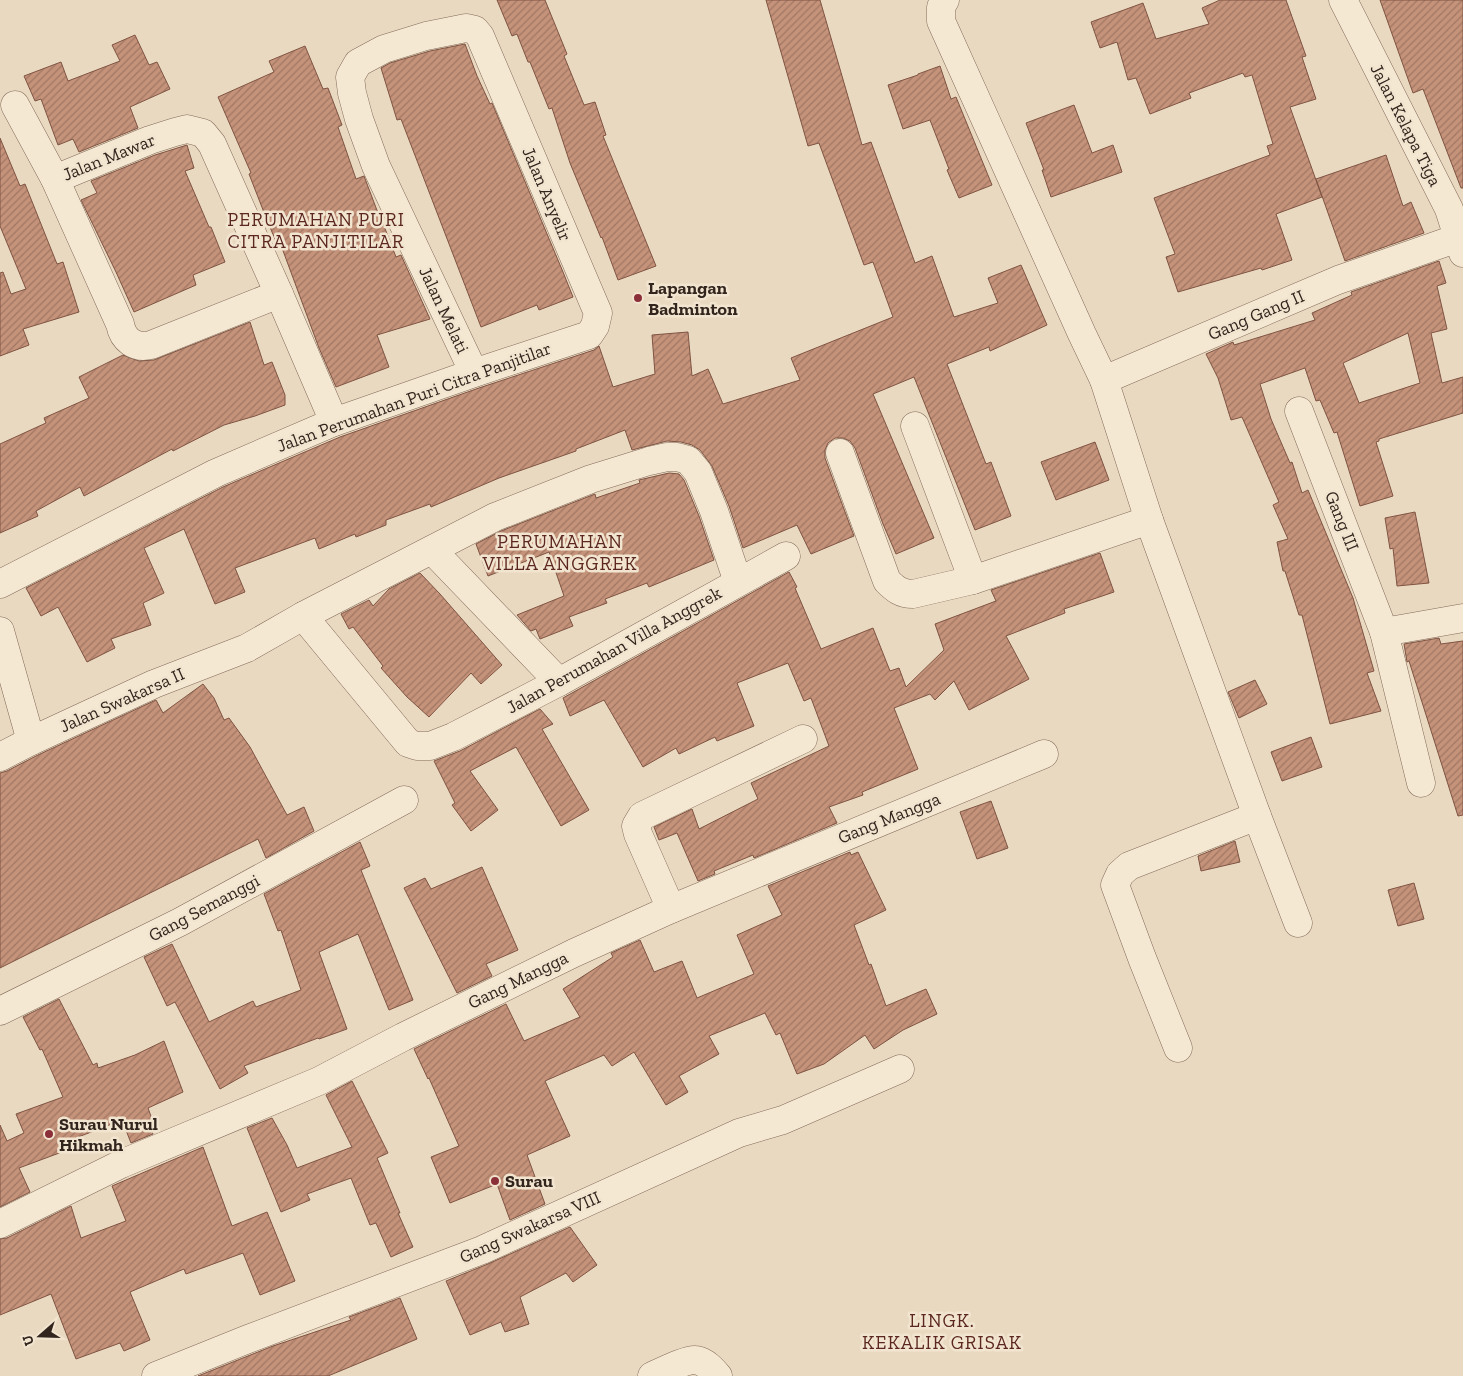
<svg xmlns="http://www.w3.org/2000/svg" width="1463" height="1376" font-family="'Zilla Slab',serif">
<style>
.building{fill:url(#building-hatch);stroke:#7f5442;fill-rule:evenodd}
.lines{fill:none;stroke-linecap:round;stroke-linejoin:round}
.minor-casing{stroke:#826b5a;stroke-width:29}
.minor{stroke:#f5e8d3;stroke-width:28}
.poi-dot{fill:#8b2f39;stroke:#f2e5d0;stroke-width:2}
.labels{text-anchor:middle;dominant-baseline:central;stroke-width:5;stroke-linejoin:round;paint-order:stroke}
.street-label{font-size:18px;fill:#32251d;stroke:#f2e5d0}
.poi-label{font-size:18px;font-weight:bold;fill:#32251d;stroke:#f2e5d0;text-anchor:start}
.neighbourhood-label{font-size:19px;letter-spacing:1px;fill:#5b2720;stroke:#f2e5d0}
</style>
<defs>
<pattern id="building-hatch" width="6" height="6" patternUnits="userSpaceOnUse" patternTransform="scale(1.25)"><rect width="6" height="6" fill="#c5927a"/><path d="M-1 1l2-2M0 6l6-6M5 7l2-2" fill="none" stroke="#a17763"/></pattern>
</defs>
<rect width="100%" height="100%" fill="#ead9c1"/>
<g class="building">
<path d="M497 0H545L567 54 564 56 584 105 595 102 606 135 603 136 656 266 618 280 602 237 601 238 570 163 552 108 549 109 530 62H528L517 34 512 36Z"/>
<path d="M766 0H820L862 145 871 142 915 263 932 256 954 317 998 303 988 278 1021 265 1047 325 990 351 989 347 947 364 986 464 991 462 1011 516 975 530 914 377 873 394 934 538 896 554 883 524 855 448 850 441 843 438H835L828 443 825 450V458L854 536 811 554 797 525 743 548 729 506 712 466 700 450 692 445 681 442 667 441 632 450 625 430 576 449V451L499 478 431 507 430 504 386 520V525L356 537 355 534 319 549 315 538 235 568 245 592 215 604 184 529 144 548 164 593 143 603 151 625 111 639 115 648 87 662 58 607 41 616 26 588 223 487 340 437 479 388 594 350 599 346 613 387 655 374 652 335 688 332 692 376 708 369 723 404 800 380 791 358 893 317 873 262 864 265 819 143 808 146Z"/>
<path d="M1220 0H1286L1306 56 1302 57 1316 99 1290 107 1322 197 1276 214 1292 260 1262 270 1261 268 1178 292 1166 257 1175 254 1154 198 1270 155 1267 146 1273 144 1252 75 1245 77 1243 73 1189 93 1191 98 1150 114 1136 78 1128 80 1117 42 1100 48 1091 22 1143 3 1156 39 1209 24 1202 8Z"/>
<path d="M1380 0H1463V188H1461L1423 89 1413 93Z"/>
<path d="M135 35 149 65 157 62 170 89 130 107 138 128 79 152 73 139 58 145 41 99 35 101 24 76 61 62 68 81 120 61 112 45Z"/>
<path d="M465 44 477 76 490 104 492 103 563 272 573 297 539 310 537 305 481 327 401 119 397 120 381 68 390 63 430 51Z"/>
<path d="M305 46 323 89 328 88 342 125 338 127 356 179 364 176 378 213H379L396 257 401 255 430 319 377 335 389 367 336 387 319 348 282 248 279 249 265 215 249 174 251 173 218 97 274 72 269 61Z"/>
<path d="M940 66 951 99 956 97 992 185 959 198 947 170 949 169 930 120 903 129 888 85 918 75V74Z"/>
<path d="M1074 105 1092 153 1113 145 1122 172 1051 197 1042 170H1044L1026 123Z"/>
<path d="M0 138 20 186 25 184 57 264 63 262 79 312 23 329 29 345 0 356V273L3 272 11 294 26 289 0 226Z"/>
<path d="M187 145 194 168 185 171 209 227H211L225 262 193 275 196 285 134 312 116 272 81 200 97 193 91 181 155 155Z"/>
<path d="M1386 155 1403 206 1411 202 1424 233 1345 261 1316 179Z"/>
<path d="M1439 261 1446 283 1437 286 1447 329 1431 333 1442 383 1463 377V413L1379 439V441L1376 442 1393 496 1360 506 1337 432 1334 433 1320 400 1316 401 1305 368 1260 384 1271 419 1290 463 1292 462 1302 493 1308 490 1353 598 1374 671 1367 673 1381 711 1330 724 1302 615H1299L1285 571H1283L1277 542 1288 539 1273 505 1279 502 1242 417 1231 420 1218 378 1206 354 1233 342 1234 345 1315 320 1312 313 1352 295 1351 292ZM1408 333 1420 383 1359 403 1343 363Z"/>
<path d="M250 322 264 365 272 362 285 395V405L255 416 224 425 173 451 172 449 84 496 80 487 36 511 38 516 0 533V444L46 423 44 418 89 398 79 377 123 355 139 361 154 360Z"/>
<path d="M1095 442 1109 480 1056 500 1041 462Z"/>
<path d="M669 473 679 474 684 480 699 516 714 560 649 587 647 583 605 599 607 603 569 617 573 626 540 639 536 629 531 631 517 615 564 596 549 552 488 576 476 544 501 531 595 494 596 498 640 483 639 480Z"/>
<path d="M1415 512 1429 583 1397 586 1393 548 1390 549 1385 518Z"/>
<path d="M1100 553 1114 592 1064 609 1065 613 1006 636 1029 679 969 710 954 681 935 700 930 694 894 708 918 769 862 792 863 795 829 807 837 823 754 858 753 855 714 871 715 874 698 881 677 833 659 840 654 827 692 809 699 829 758 799 751 783 829 746 811 698 804 701 788 663 737 683 754 726 717 741 715 737 679 754 676 748 643 767 604 700 570 716 563 698 789 572 797 587 795 588 821 649 873 628 890 671 899 668 906 687 944 650 935 624 996 601 991 590Z"/>
<path d="M420 573 440 594 502 665 481 684 471 673 429 717 407 697 381 668 383 666 353 627 349 629 341 614 369 600 373 606 389 589Z"/>
<path d="M1439 638 1441 644 1463 641V815L1458 816 1409 661 1407 662 1404 644Z"/>
<path d="M1255 680 1267 704 1239 718 1228 692Z"/>
<path d="M203 684 214 698 224 720 229 718 250 747 287 815 304 807 314 831 266 858 258 839 0 968V773L7 771 38 755 156 700 163 713Z"/>
<path d="M540 709 553 724 542 729 589 810 561 826 516 747 470 771 498 810 471 831 452 805 455 803 434 761 460 751Z"/>
<path d="M1311 737 1322 767 1282 781 1271 752Z"/>
<path d="M991 801 1008 848 977 859 960 812Z"/>
<path d="M1235 841 1240 862 1201 871 1198 856Z"/>
<path d="M360 842 370 866 361 870 413 1000 389 1010 358 934 319 952 347 1029 319 1039 318 1038 244 1066 248 1073 220 1089 175 1002 167 1006 144 957 172 944 209 1022 253 1001 256 1007 301 990 281 930 278 931 264 894Z"/>
<path d="M850 852 851 855 858 852 886 910 854 925 869 965 871 964 886 1006 926 989 937 1014 903 1030 874 1049 865 1035 824 1064 797 1074 780 1033 776 1035 765 1013 709 1036 719 1054 679 1076 688 1092 666 1105 634 1052 612 1066 604 1055 545 1081 570 1136 527 1155 545 1204 510 1220 497 1184 450 1203 431 1157 459 1146 429 1078 428 1079 414 1049 506 1004 524 1041 580 1017 563 989 613 957 611 953 640 940 654 972 682 961 697 998 754 974 737 935 782 915 768 886Z"/>
<path d="M482 867 518 950 486 964 492 976 457 993 404 888 425 878 431 889Z"/>
<path d="M1414 883 1424 919 1398 926 1388 890Z"/>
<path d="M59 999 93 1065 97 1063 98 1068 135 1055 164 1041 183 1092 148 1108 152 1119 148 1121 153 1134 131 1143 122 1120 68 1141 70 1149 19 1168 30 1192 0 1207V1125L7 1141 24 1133 16 1114 63 1097 42 1049 40 1050 23 1017Z"/>
<path d="M352 1081 388 1153 377 1158 400 1213H398L413 1247 391 1257 376 1223 370 1225 351 1178 307 1194 310 1200 281 1212 247 1128 272 1118 287 1145 297 1168 352 1147 326 1095Z"/>
<path d="M203 1147 232 1226 267 1212 295 1281 260 1295 243 1253 186 1274 184 1269 130 1292 150 1340 124 1351 120 1343 76 1359 51 1294 0 1315V1239L7 1238 71 1206 81 1238 126 1221 112 1186Z"/>
<path d="M570 1227 597 1265 573 1282 566 1273 520 1297 529 1324 505 1332 501 1322 470 1335 446 1281 488 1264Z"/>
<path d="M400 1298 417 1339 328 1376H198L273 1346 351 1320 349 1317Z"/>
</g>
<g class="lines">
<defs>
<g id="minor">
<path d="M945 0 941 7V21L1082 334 1104 380 1338 280 1458 238"/>
<path d="M1343 0 1449 209 1463 253"/>
<path d="M15 105 55 179 120 324C123 340 135 349 151 345L279 294"/>
<path d="M55 179 150 140 175 132 187 129 203 133 212 144 279 294 334 422"/>
<path d="M1104 380 1149 520 1257 816 1298 923"/>
<path d="M1299 411 1384 632 1421 783"/>
<path d="M915 426 973 580"/>
<path d="M840 453 887 581C895 589 901 594 913 594L973 580 1149 520"/>
<path d="M432 550 559 682"/>
<path d="M0 584 216 473 334 422 474 373 589 335 595 326 598 313 480 36 475 30 466 28 426 36 384 49 358 63 350 77 352 93 359 119 376 166 474 373"/>
<path d="M303 616 408 743 417 746H430L453 737 559 682 786 556"/>
<path d="M0 631 31 741"/>
<path d="M1384 632 1463 618"/>
<path d="M0 757 31 741 154 684 247 648 303 616 495 517 591 479 649 461 667 457H677L688 460 698 472 714 511 738 582"/>
<path d="M671 909 638 834 636 826 642 816 803 739"/>
<path d="M0 1011 180 922 404 800"/>
<path d="M1178 1048 1142 958 1115 885 1120 874 1129 866 1257 816"/>
<path d="M0 1224 121 1164 319 1081 403 1037 574 953 671 909 1044 754"/>
<path d="M156 1376 248 1339 482 1250 739 1133 783 1120 900 1069"/>
<path d="M652 1376C661 1372 689 1358 696 1360 706 1362 712 1369 718 1376"/>
</g>
</defs>
<use href="#minor" class="minor-casing"/>
<use href="#minor" class="minor"/>
</g>
<g class="poi-dot">
<circle cx="638" cy="298" r="5"/>
<circle cx="49" cy="1134" r="5"/>
<circle cx="495" cy="1181" r="5"/>
</g>
<g class="labels">
<g class="street-label">
<text transform="translate(1406 125) rotate(63)">Jalan Kelapa Tiga</text>
<text transform="translate(109 157) rotate(-22)">Jalan Mawar</text>
<text transform="translate(547 194) rotate(67)">Jalan Anyelir</text>
<text transform="translate(444 310) rotate(65)">Jalan Melati</text>
<text transform="translate(1256 315) rotate(-23)">Gang Gang II</text>
<text transform="translate(414 397) rotate(-20)">Jalan Perumahan Puri Citra Panjitilar</text>
<text transform="translate(1342 521) rotate(68)">Gang III</text>
<text transform="translate(614 650) rotate(-29)">Jalan Perumahan Villa Anggrek</text>
<text transform="translate(122 700) rotate(-24)">Jalan Swakarsa II</text>
<text transform="translate(889 818) rotate(-22)">Gang Mangga</text>
<text transform="translate(204 908) rotate(-28)">Gang Semanggi</text>
<text transform="translate(518 980) rotate(-26)">Gang Mangga</text>
<text transform="translate(530 1227) rotate(-24)">Gang Swakarsa VIII</text>
</g>
<g class="poi-label">
<text x="648" y="288">Lapangan<tspan x="648" dy="21">Badminton</tspan></text>
<text x="59" y="1124">Surau Nurul<tspan x="59" dy="21">Hikmah</tspan></text>
<text x="505" y="1181">Surau</text>
</g>
<g class="neighbourhood-label">
<text x="316" y="219">PERUMAHAN PURI<tspan x="316" dy="22">CITRA PANJITILAR</tspan></text>
<text x="560" y="541">PERUMAHAN<tspan x="560" dy="22">VILLA ANGGREK</tspan></text>
<text x="942" y="1320">LINGK.<tspan x="942" dy="22">KEKALIK GRISAK</tspan></text>
</g>
</g>
<g transform="translate(40 1336) rotate(250)" stroke="#f2e5d0" stroke-width="4" paint-order="stroke">
<path d="M0-4L9 19L0 12L-9 19Z" fill="#32251d"/>
<text y="-8" font-size="14" font-weight="bold" text-anchor="middle" fill="#32251d">U</text>
</g>
</svg>
